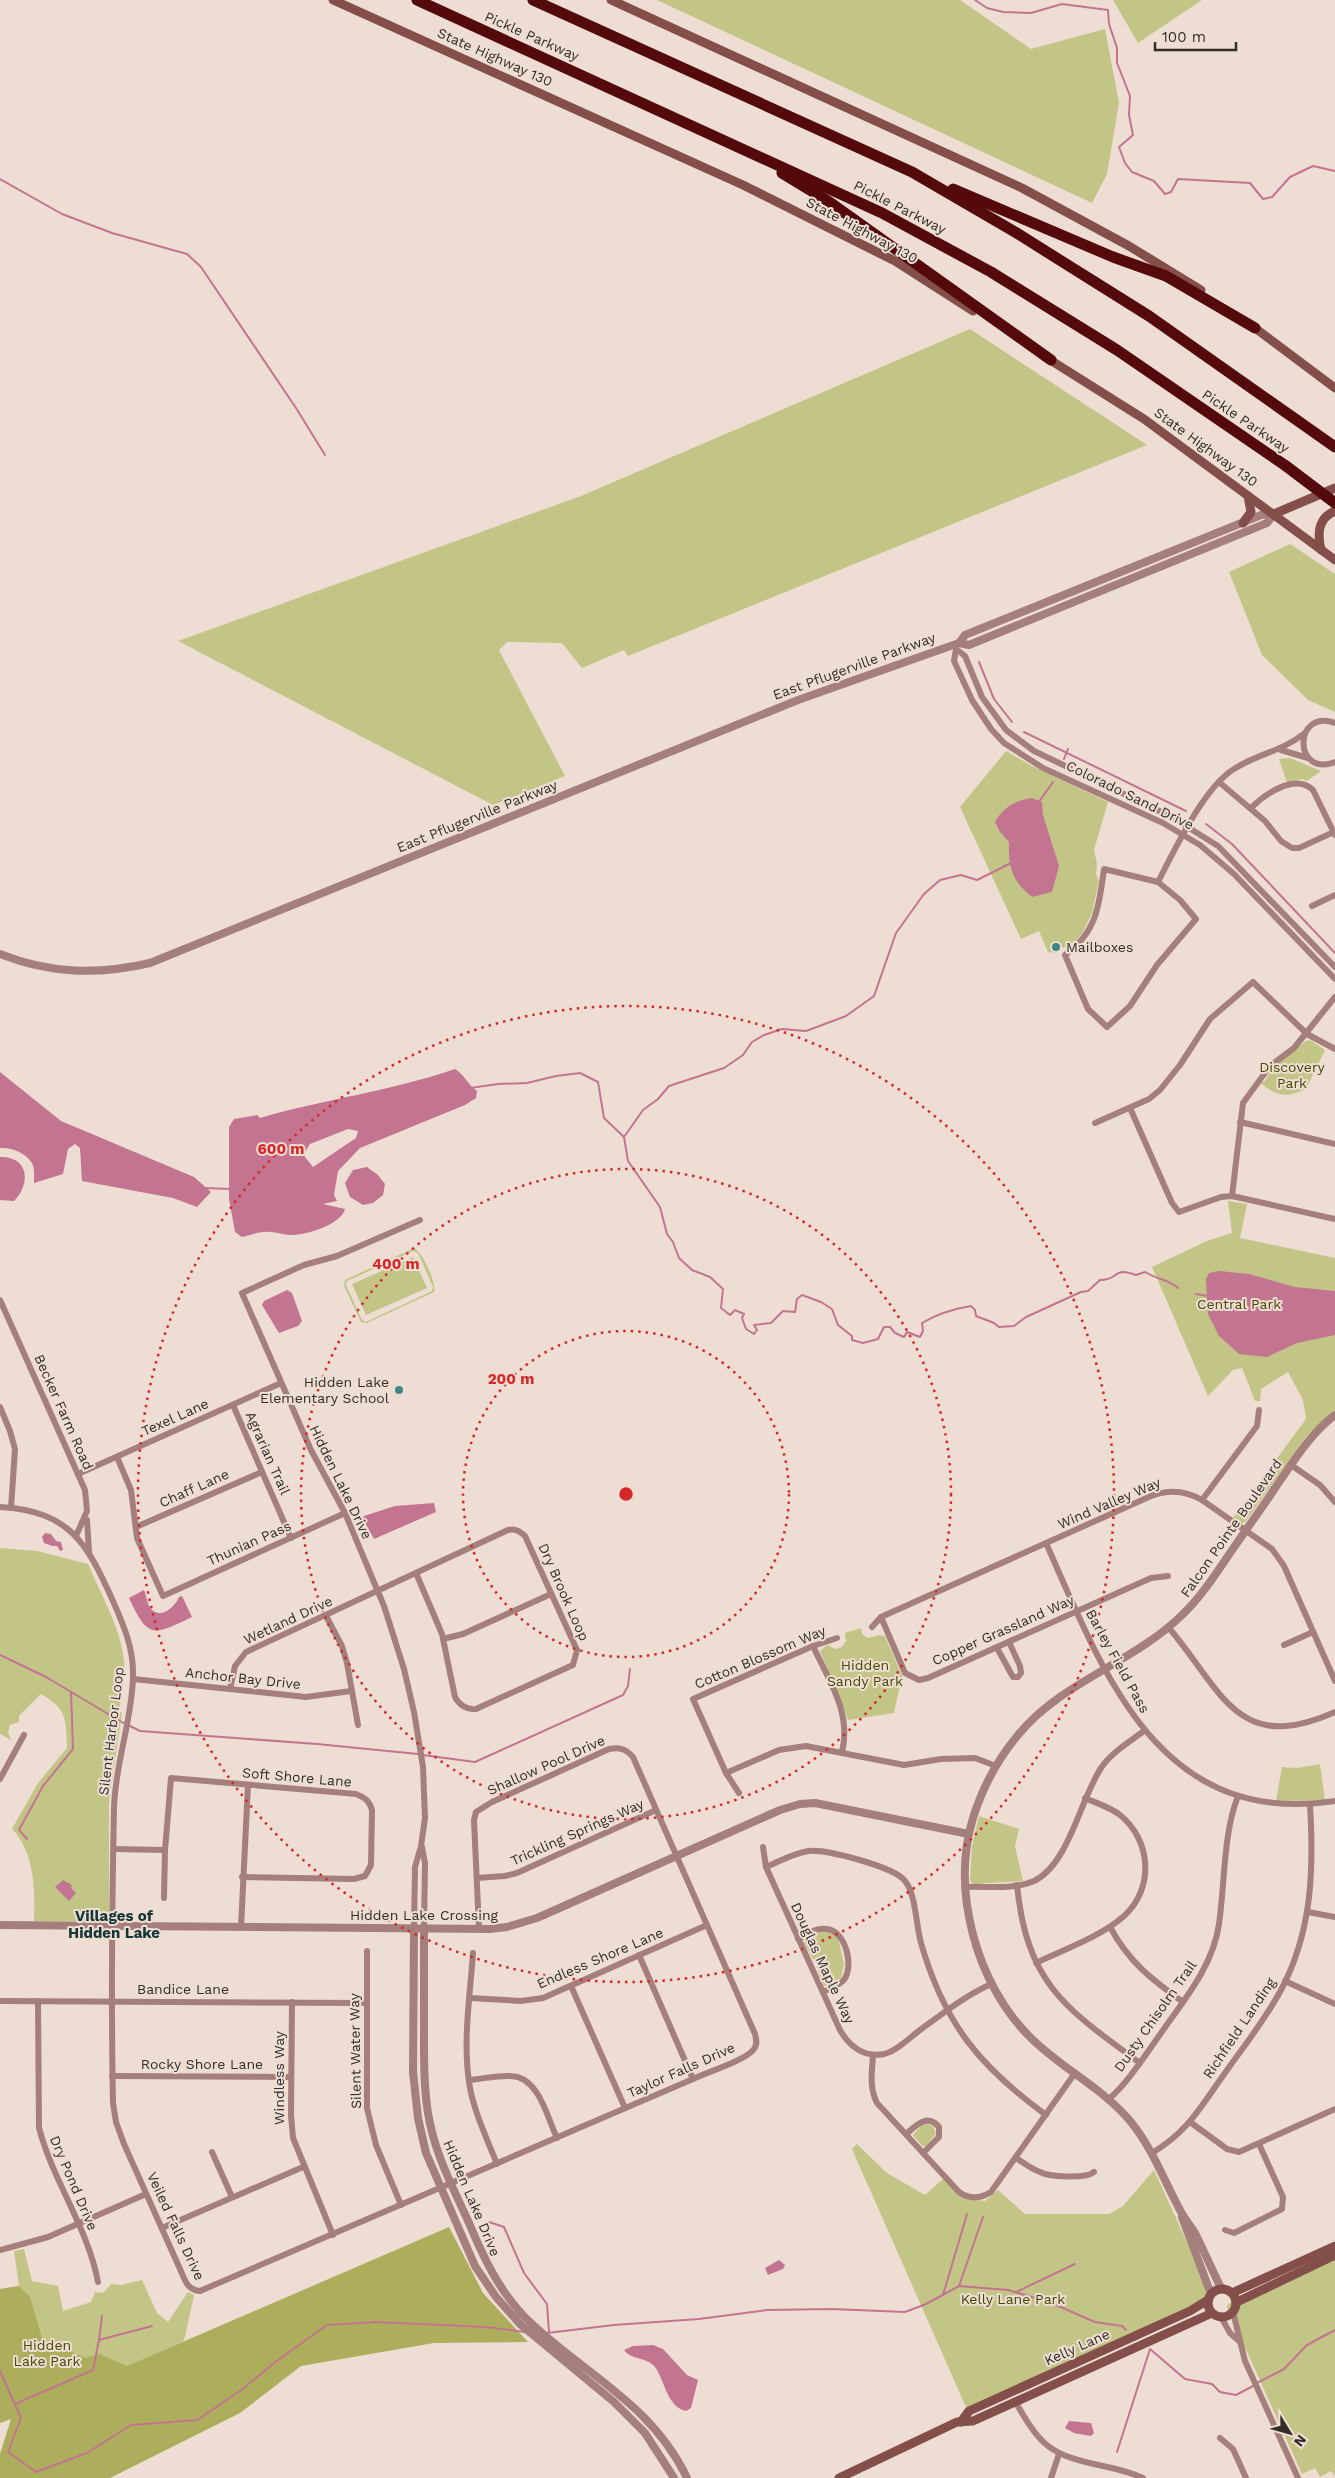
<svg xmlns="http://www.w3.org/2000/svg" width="1335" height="2478" font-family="'Work Sans',sans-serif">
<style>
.green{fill:#c3c587;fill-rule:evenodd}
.forest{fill:#adae5b}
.water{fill:#c37491;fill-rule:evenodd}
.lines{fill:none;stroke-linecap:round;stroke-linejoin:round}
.stream{stroke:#c37491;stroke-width:2}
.minor{stroke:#a47f7b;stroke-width:6}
.tertiary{stroke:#a47f7b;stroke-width:8}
.secondary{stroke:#844f4b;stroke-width:9}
.motorway{stroke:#54090d;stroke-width:11}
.motorway-bridge{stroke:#54090d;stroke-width:11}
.ring{fill:none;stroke:#d62828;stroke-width:2.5;stroke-dasharray:2.5 5}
.poi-dot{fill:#3f8786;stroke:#eeddd3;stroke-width:2}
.labels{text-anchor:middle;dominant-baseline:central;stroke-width:4;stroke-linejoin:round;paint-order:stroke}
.street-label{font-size:14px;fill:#342d29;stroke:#eeddd3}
.poi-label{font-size:14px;fill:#342d29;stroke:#eeddd3;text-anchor:start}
.park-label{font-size:14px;fill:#484805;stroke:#eeddd3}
.neighbourhood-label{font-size:15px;font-weight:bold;fill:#143636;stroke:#eeddd3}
.centre{fill:#d62828;stroke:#eeddd3;stroke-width:2.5}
.ring-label{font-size:15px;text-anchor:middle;font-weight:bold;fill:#d62828;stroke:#eeddd3;stroke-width:4;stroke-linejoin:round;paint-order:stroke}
</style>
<rect width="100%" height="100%" fill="#eeddd3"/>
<g class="green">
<path d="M657 0H960L1031 49 1105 29 1119 103 1107 174 1092 203Z"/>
<path d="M1113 0H1202L1138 43Z"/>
<path d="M970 329 1147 445 628 656 624 650 582 668 562 643 507 642 499 650 565 776 493 805 178 641 581 496Z"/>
<path d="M1290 544 1335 574V712L1308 700 1262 655 1229 572Z"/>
<path d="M1006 751 1034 767 1108 802 1094 850 1097 864 1096 874 1099 881 1092 913 1083 932 1073 945 1058 949 1056 953 1048 952 1039 931 1021 939 960 807Z"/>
<path d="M1290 758 1321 771 1307 781 1302 779 1287 783 1279 759Z"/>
<path d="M1310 1040 1325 1050 1306 1089C1285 1098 1279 1097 1260 1083L1265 1081 1272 1068 1306 1041Z"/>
<path d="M1228 1201 1247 1204 1240 1238 1335 1258V1410L1305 1438 1246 1521 1241 1524 1233 1518 1306 1419 1303 1400 1288 1372 1261 1389 1260 1401H1255L1242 1368 1233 1370 1208 1396 1152 1267 1207 1241 1232 1233Z"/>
<path d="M414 1248C422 1251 437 1284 434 1292L367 1323 361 1322 344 1286 345 1280ZM413 1251 418 1253 433 1287 432 1291 366 1322 362 1320 346 1285 347 1281Z"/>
<path d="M413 1257 427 1288 366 1315 352 1284Z"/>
<path d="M0 1548 37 1551 88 1564C101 1595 121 1628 124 1661 125 1678 122 1695 119 1711L122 1713 109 1802V1916L105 1921H34C35 1890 35 1853 12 1829L38 1783 67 1748C66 1719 67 1709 41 1694L19 1716V1722L10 1725 8 1732 11 1740 0 1734Z"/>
<path d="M861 1628 862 1634 868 1638 880 1635 885 1636 902 1676 894 1713 848 1720 820 1651 827 1645 835 1649 842 1647 846 1641 845 1633Z"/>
<path d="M1320 1764 1325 1800 1276 1801 1282 1767 1297 1768Z"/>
<path d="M979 1816 1019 1829 1015 1846 1023 1881 974 1884 970 1881 972 1846Z"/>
<path d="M820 1932H829L838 1937 844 1964 841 1978 826 1986 823 1985 817 1966 804 1943 806 1939Z"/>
<path d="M927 2124 933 2126 936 2134 926 2146H922L913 2135 922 2125Z"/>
<path d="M857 2144 887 2173 925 2195 943 2179 964 2198 985 2201 998 2190 1025 2214H1109L1123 2206 1154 2170 1212 2297V2301L1208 2305 969 2414 852 2149Z"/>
<path d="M24 2249 32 2281 58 2286 63 2311 91 2302 95 2292 103 2293 111 2284 121 2285 142 2280 157 2313 168 2322 188 2292 194 2295 184 2341 0 2423V2289L19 2286 14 2251Z"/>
<path d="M1335 2255V2476L1331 2471 1320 2477 1315 2468 1302 2474 1227 2307 1228 2304Z"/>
</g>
<path class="forest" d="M449 2227 483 2293 528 2342 434 2343 301 2366 240 2413 110 2478H0V2454L11 2419 0 2423V2289L19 2286 30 2297 43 2341 86 2358 99 2354 127 2366Z"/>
<g class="water">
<path d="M1032 798 1042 802 1043 815 1059 866 1052 892 1032 897C1012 881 1008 867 1009 842L1000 832 995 822C1003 807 1016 800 1032 798Z"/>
<path d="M455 1069C464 1074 468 1085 477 1091L476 1098 465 1105 360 1148 338 1171 334 1195 337 1201 323 1204 345 1209C341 1225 306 1235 291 1235 282 1235 273 1231 264 1232 257 1232 249 1236 242 1237L235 1232 229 1199V1127L234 1119 257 1115 260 1118C325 1099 391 1091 455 1069ZM348 1129 358 1131 356 1138 313 1167 305 1157V1152L310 1144Z"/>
<path d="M0 1072 61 1121 194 1177 211 1192 197 1207 173 1198 82 1181 80 1148 75 1144 68 1149 63 1174 34 1183C34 1177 35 1169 32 1163 26 1153 11 1147 0 1148Z"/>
<path d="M0 1157C29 1156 31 1184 14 1201L0 1200Z"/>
<path d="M367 1167 378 1175 385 1184 383 1195 373 1203 363 1205 350 1197 345 1183 353 1170Z"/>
<path d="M1219 1271 1249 1274 1295 1287 1335 1291V1335L1297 1343 1267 1357 1239 1354 1219 1336 1208 1314 1206 1279 1209 1273Z"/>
<path d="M287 1290 292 1293 302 1321 298 1326 279 1333 262 1305 264 1301Z"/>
<path d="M434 1503 436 1512 374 1539 363 1519 364 1516 395 1506Z"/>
<path d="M45 1533 51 1534 56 1541 61 1542 63 1550 60 1551 57 1546H52L44 1543 42 1537Z"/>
<path d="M144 1590C146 1595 147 1601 149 1606 158 1621 174 1609 179 1597L182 1596 192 1617C153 1636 148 1639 129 1598Z"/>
<path d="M63 1880 72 1885 71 1888 76 1893 69 1901 55 1887Z"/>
<path d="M779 2260 785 2265 783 2269 768 2275 765 2268Z"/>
<path d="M653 2345 663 2349 687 2375 698 2380 691 2408 686 2411C667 2407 665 2381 655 2367 647 2357 631 2360 624 2350L633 2346Z"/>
<path d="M1069 2421 1091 2423 1094 2433 1091 2436 1074 2433 1065 2428Z"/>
</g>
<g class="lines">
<g class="stream">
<path d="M975 0 987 8 1003 12 1031 13 1062 4 1108 10 1109 24 1117 48V63L1130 96 1129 115 1133 135 1119 147 1125 163 1132 172 1154 181 1165 194 1171 192 1178 179 1250 183 1263 199 1272 197 1290 177 1313 166 1335 171"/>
<path d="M0 179 62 214 112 233 187 254 201 267 296 408 325 455"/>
<path d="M979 662 994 699 1012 722"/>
<path d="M1024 732 1186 811"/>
<path d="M1064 759 1068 749"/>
<path d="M1038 803 1053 782"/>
<path d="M1206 824 1232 844 1335 953"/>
<path d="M470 1088 498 1084 527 1083 556 1076 580 1073 598 1082 604 1118 624 1137 628 1161 660 1207 667 1234 673 1242 679 1258 692 1270 710 1277 723 1289 721 1308 730 1315 735 1310 744 1314 742 1318 746 1329 754 1334 757 1330 754 1325 771 1323 783 1311 795 1312 797 1299 802 1295 821 1302 832 1309 838 1325 852 1336V1340L863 1343 878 1339 884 1327H890L895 1333 904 1337 907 1332 920 1337 923 1331 922 1323C937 1314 953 1309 971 1306L975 1310 976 1316 994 1323 999 1327 1014 1326 1026 1317 1081 1292 1088 1291 1100 1280C1120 1280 1112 1266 1136 1275L1145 1272C1156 1279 1170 1280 1178 1288"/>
<path d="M624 1137 643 1110 658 1099 669 1086 724 1068 743 1055 752 1042 764 1035 782 1029 806 1031 846 1016 874 996 896 933 924 894 940 880 961 875 977 880 1011 863"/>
<path d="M205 1188 230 1189"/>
<path d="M1196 1294 1208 1296"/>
<path d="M0 1655 46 1677 125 1724"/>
<path d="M130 1726 140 1731 317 1744 418 1754"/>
<path d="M423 1755 475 1762 623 1695 628 1686 630 1669"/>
<path d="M27 1839 19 1830 43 1786 73 1749 71 1692"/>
<path d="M489 2222 504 2227 524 2273 547 2304 549 2332"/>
<path d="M959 2286 983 2217"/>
<path d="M1016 2292 1075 2264"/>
<path d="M943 2295 967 2214"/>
<path d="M547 2333 614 2325 699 2319 767 2310 832 2309 905 2312 926 2304 959 2286 1008 2290 1049 2302 1095 2322 1122 2326 1126 2330"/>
<path d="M99 2340 102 2316"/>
<path d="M0 2371 21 2418 8 2452 36 2472 87 2453 131 2425 197 2420 240 2391 278 2360 327 2325 376 2322 486 2327 525 2332"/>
<path d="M1257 2383 1284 2369 1307 2345 1335 2330"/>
<path d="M15 2404 93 2370 99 2340 152 2326"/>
<path d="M1117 2452 1150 2349 1185 2379 1212 2384 1220 2392 1236 2395 1253 2386"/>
</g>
<g class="minor">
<path d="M1335 723C1293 708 1293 778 1335 762"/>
<path d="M1281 750 1308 758"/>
<path d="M1219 782 1265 821 1281 841 1292 848H1299L1334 832"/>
<path d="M1251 808C1265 794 1295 773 1313 790L1335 835"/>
<path d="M1104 869 1158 882 1180 900 1196 919 1157 965 1130 1006 1107 1027 1088 1009 1065 955C1097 932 1099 906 1104 869Z"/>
<path d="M1158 882C1174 851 1204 787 1234 769 1259 753 1281 752 1305 733"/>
<path d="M1312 906 1335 895"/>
<path d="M1335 967 1218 846 1170 816 1034 751 1006 730 982 697 965 656 956 649 954 661 972 700 991 729 1004 743 1043 768 1163 823 1200 845 1234 874 1335 979"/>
<path d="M1130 1108 1172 1203 1179 1212 1221 1197 1232 1196 1335 1219"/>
<path d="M1240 1122 1335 1144"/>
<path d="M1095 1123 1149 1099 1160 1090 1180 1065 1210 1019 1253 982 1307 1034 1335 1049"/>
<path d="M1232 1196 1243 1103 1270 1066 1294 1048 1335 997"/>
<path d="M0 1300 85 1490 87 1511 76 1536"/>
<path d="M233 1405 291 1538"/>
<path d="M0 1407 10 1431 15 1449 11 1508"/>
<path d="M117 1457 131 1490 137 1538 163 1596 345 1513"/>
<path d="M1291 1465 1320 1485 1335 1502"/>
<path d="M78 1474 281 1383"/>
<path d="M1202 1500 1257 1426 1259 1410"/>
<path d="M0 1507C70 1511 87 1543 113 1601 124 1626 134 1649 133 1677 132 1721 115 1764 114 1808 112 1906 111 2004 113 2103L116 2122 124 2144 180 2269C185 2280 187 2290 200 2291L693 2079C707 2072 745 2061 754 2049 758 2044 756 2039 755 2034L633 1757C626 1749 620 1747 609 1749L492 1802 476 1812 474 1820 479 1929"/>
<path d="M87 1520 89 1552"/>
<path d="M136 1527 262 1472"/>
<path d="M1046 1543C1104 1674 1159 1828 1335 1801"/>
<path d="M326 1616 342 1646 347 1663 358 1725"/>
<path d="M881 1617 905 1673 919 1680 928 1678 1151 1578 1168 1576"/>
<path d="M872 1627 881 1617 1151 1496C1169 1489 1185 1490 1202 1500L1272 1549 1284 1566 1335 1681"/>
<path d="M1169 1628C1222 1690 1237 1756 1335 1712"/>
<path d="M443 1639 463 1634 551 1594"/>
<path d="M1284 1645 1313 1632"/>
<path d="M813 1646C829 1681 852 1713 842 1752"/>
<path d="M997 1648 1013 1677H1018L1021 1673 1020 1666 1009 1642"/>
<path d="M133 1679 306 1697 351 1691"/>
<path d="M230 1689 235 1666 246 1652 508 1530C515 1528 520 1531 525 1536L577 1650 573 1665 476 1709C467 1710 459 1705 455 1697L442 1634 416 1573"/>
<path d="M726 1773 779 1750 806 1746 904 1765 941 1759 975 1758 996 1766"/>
<path d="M0 1779 24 1735"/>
<path d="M739 1793 726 1773 693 1699 813 1646 837 1638"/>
<path d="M422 1847 425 1863 424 1928"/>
<path d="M763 1847 766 1867 840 2030C849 2046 864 2058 884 2054 897 2051 909 2038 920 2030 943 2013 965 1996 991 1984"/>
<path d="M114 1849 165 1850"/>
<path d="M766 1867C780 1861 794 1853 809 1851 826 1849 895 1867 905 1881 916 1894 916 1926 921 1943 944 2023 979 2066 1046 2115"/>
<path d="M477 1878 505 1876 517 1873 656 1810"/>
<path d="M1017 1885C1027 1984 1065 2008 1140 2063"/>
<path d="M966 1887C987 1886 1014 1890 1034 1881 1069 1864 1080 1800 1101 1768 1111 1753 1129 1742 1144 1731"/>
<path d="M164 1898 165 1850 171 1778 356 1794C366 1798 369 1801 372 1810L371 1865 365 1876 354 1879 242 1877"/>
<path d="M1308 1912 1335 1917"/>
<path d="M241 1927 248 1785"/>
<path d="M1110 1927C1129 1962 1151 1979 1183 2002"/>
<path d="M414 1928 415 1867 421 1846 425 1818 423 1767 414 1712 404 1669 384 1606 345 1513 311 1450 242 1293 304 1265 337 1256 420 1220"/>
<path d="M798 1939C807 1934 817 1927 827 1929 846 1931 855 1968 843 1981 838 1986 829 1989 823 1992"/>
<path d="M367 1951V2108L376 2145 401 2205"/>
<path d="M473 1953C470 1997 462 2044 470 2088 475 2114 487 2139 497 2164"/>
<path d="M639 1955 693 2079"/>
<path d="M1036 1963C1063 1950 1102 1936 1124 1916 1155 1888 1151 1840 1120 1815 1110 1807 1096 1803 1085 1798"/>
<path d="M1285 1981 1335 2004"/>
<path d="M571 1986 625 2108"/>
<path d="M470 1998 521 2001 543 1998 707 1925"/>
<path d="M0 2001 366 2003"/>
<path d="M38 2001 39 2128C53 2181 88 2228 98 2282"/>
<path d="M292 2002 291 2115 293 2138 333 2235"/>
<path d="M873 2055C872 2072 869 2087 877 2103L959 2192C969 2199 980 2199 991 2192L1075 2073"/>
<path d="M112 2076 291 2077"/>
<path d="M469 2080C482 2079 498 2075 511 2076 539 2077 547 2117 557 2138"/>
<path d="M1109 2099C1129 2081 1143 2058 1159 2036 1183 2001 1213 1967 1219 1924 1225 1883 1223 1834 1238 1796"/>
<path d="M1190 2122 1227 2149 1239 2152 1335 2109"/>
<path d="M906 2134C917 2125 927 2113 939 2127V2137L923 2153"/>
<path d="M212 2152 232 2197"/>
<path d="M1152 2153C1188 2132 1201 2106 1225 2073 1244 2046 1265 2020 1281 1990 1312 1932 1314 1870 1310 1805"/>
<path d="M1016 2158C1024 2163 1031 2169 1040 2172 1050 2177 1086 2179 1094 2172"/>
<path d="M162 2228 303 2167"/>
<path d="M1225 2230 1234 2233 1282 2209 1283 2197 1259 2144"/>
<path d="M0 2250 48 2237 146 2194"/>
<path d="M1233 2312 1245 2361 1298 2478"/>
<path d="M1221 2317 1230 2333 1239 2341"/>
<path d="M1015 2401C1041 2447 1050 2455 1103 2466 1117 2469 1130 2472 1143 2478"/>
<path d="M1220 2438 1233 2449 1246 2478"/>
<path d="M1051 2478 1059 2454"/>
</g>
<g class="tertiary">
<path d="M1274 514 1267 523 969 645 959 643 965 635 1261 515Z"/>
<path d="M0 954C50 974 98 975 150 963L798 700 959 643"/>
<path d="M0 1925 490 1929 507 1927 537 1918 780 1810 800 1804 815 1803 969 1834"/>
<path d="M414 1928 413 2072 418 2118 426 2153 475 2266 496 2297 521 2325 614 2402 645 2433 674 2478"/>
<path d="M424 1928C424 1965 424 2001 424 2038 424 2069 424 2102 432 2132 440 2164 456 2194 469 2223 485 2261 502 2297 533 2325 588 2376 653 2406 687 2478"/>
<path d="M1182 2217 1211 2294"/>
<path d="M1221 2288C1212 2270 1204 2251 1195 2233 1190 2225 1184 2218 1180 2210 1164 2180 1152 2148 1131 2122 1102 2087 1060 2068 1029 2036 976 1983 951 1890 973 1818 982 1789 998 1759 1018 1735 1062 1681 1134 1663 1183 1614 1204 1594 1220 1567 1237 1543 1249 1525 1263 1507 1275 1488 1293 1462 1310 1434 1335 1415"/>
</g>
<g class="secondary">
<path d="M333 0 743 185 895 261 973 311"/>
<path d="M611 0 1022 188 1129 246 1201 290"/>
<path d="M1251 325 1335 388"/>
<path d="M1047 358 1144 419 1335 560"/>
<path d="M1274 514 1335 488"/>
<path d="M1243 523 1251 512 1248 496"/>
<path d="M1321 550C1317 533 1318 518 1335 511"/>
<circle cx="1222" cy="2303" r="14"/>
<path d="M1232 2293 1335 2246"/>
<path d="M1237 2302 1335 2255"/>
<path d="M961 2422 969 2411 1190 2311 1208 2300"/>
<path d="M839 2478 957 2422 973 2421 1212 2313"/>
</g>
<g class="motorway">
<path d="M417 0 882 213 991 272 1117 350 1286 466"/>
<path d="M533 0 912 172 1015 232 1149 316 1335 447"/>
<path d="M782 173 828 201 1051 360"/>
<path d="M953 189 1113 257 1166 276 1255 328"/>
</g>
<path class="motorway-bridge" d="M1286 466 1335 503"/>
</g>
<g class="ring">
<circle cx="626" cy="1494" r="163"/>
<circle cx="626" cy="1494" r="325"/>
<circle cx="626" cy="1494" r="488"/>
</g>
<g class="poi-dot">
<circle cx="1056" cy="947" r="5"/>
<circle cx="399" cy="1390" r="5"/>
</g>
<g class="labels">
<g class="street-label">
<text transform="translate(532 36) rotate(24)">Pickle Parkway</text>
<text transform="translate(495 57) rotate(24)">State Highway 130</text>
<text transform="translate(900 207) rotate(27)">Pickle Parkway</text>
<text transform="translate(862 230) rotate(28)">State Highway 130</text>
<text transform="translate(1246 421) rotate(34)">Pickle Parkway</text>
<text transform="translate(1206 447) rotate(36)">State Highway 130</text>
<text transform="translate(854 666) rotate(-20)">East Pflugerville Parkway</text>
<text transform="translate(1130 795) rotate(26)">Colorado Sand Drive</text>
<text transform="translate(477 816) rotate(-22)">East Pflugerville Parkway</text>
<text transform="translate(64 1412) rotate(66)">Becker Farm Road</text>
<text transform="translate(175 1417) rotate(-24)">Texel Lane</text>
<text transform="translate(268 1453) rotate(66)">Agrarian Trail</text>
<text transform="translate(341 1482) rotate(64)">Hidden Lake Drive</text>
<text transform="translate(194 1488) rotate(-24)">Chaff Lane</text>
<text transform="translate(1109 1503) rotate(-23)">Wind Valley Way</text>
<text transform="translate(1231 1528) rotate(-55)">Falcon Pointe Boulevard</text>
<text transform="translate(249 1543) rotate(-24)">Thunian Pass</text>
<text transform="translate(564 1592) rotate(66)">Dry Brook Loop</text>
<text transform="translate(288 1620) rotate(-25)">Wetland Drive</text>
<text transform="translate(1003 1630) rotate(-24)">Copper Grassland Way</text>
<text transform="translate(760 1657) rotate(-23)">Cotton Blossom Way</text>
<text transform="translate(1118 1661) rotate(61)">Barley Field Pass</text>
<text transform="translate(243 1678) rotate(6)">Anchor Bay Drive</text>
<text transform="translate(111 1731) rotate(-83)">Silent Harbor Loop</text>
<text transform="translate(546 1765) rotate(-24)">Shallow Pool Drive</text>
<text transform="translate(297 1777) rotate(5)">Soft Shore Lane</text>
<text transform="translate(577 1832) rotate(-24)">Trickling Springs Way</text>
<text x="424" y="1915">Hidden Lake Crossing</text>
<text transform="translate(600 1958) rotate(-23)">Endless Shore Lane</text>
<text transform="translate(823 1963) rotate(65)">Douglas Maple Way</text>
<text x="183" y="1989">Bandice Lane</text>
<text transform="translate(1155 2016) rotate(-55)">Dusty Chisolm Trail</text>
<text transform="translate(1239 2028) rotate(-56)">Richfield Landing</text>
<text transform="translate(355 2051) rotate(-91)">Silent Water Way</text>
<text x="202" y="2064">Rocky Shore Lane</text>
<text transform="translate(681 2070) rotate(-24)">Taylor Falls Drive</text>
<text transform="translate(279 2078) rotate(-90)">Windless Way</text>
<text transform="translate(74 2183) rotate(67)">Dry Pond Drive</text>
<text transform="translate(472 2198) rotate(67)">Hidden Lake Drive</text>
<text transform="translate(176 2226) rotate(65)">Veiled Falls Drive</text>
<text transform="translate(1077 2347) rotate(-24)">Kelly Lane</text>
</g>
<g class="poi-label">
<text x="1066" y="947">Mailboxes</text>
<text x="389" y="1382" text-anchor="end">Hidden Lake<tspan x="389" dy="16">Elementary School</tspan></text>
</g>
<g class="park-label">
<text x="1292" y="1067">Discovery<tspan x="1292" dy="16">Park</tspan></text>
<text x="1239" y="1304">Central Park</text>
<text x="865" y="1665">Hidden<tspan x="865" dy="16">Sandy Park</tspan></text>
<text x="1013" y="2299">Kelly Lane Park</text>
<text x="47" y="2345">Hidden<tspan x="47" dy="16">Lake Park</tspan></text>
</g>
<g class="neighbourhood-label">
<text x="114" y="1916">Villages of<tspan x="114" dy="17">Hidden Lake</tspan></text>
</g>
</g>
<circle cx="626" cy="1494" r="8" class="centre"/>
<g class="ring-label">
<text x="281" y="1154">600 m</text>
<text x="396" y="1269">400 m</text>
<text x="511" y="1384">200 m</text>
</g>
<g transform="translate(1290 2433) rotate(127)" stroke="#eeddd3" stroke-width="4" paint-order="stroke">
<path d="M0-4L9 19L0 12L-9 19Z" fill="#342d29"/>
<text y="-8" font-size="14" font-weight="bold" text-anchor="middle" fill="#342d29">N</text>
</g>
<path d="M1155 42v8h81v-8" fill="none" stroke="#342d29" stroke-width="2.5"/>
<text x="1162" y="42" font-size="15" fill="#342d29" stroke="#eeddd3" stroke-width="4" paint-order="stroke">100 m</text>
</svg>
